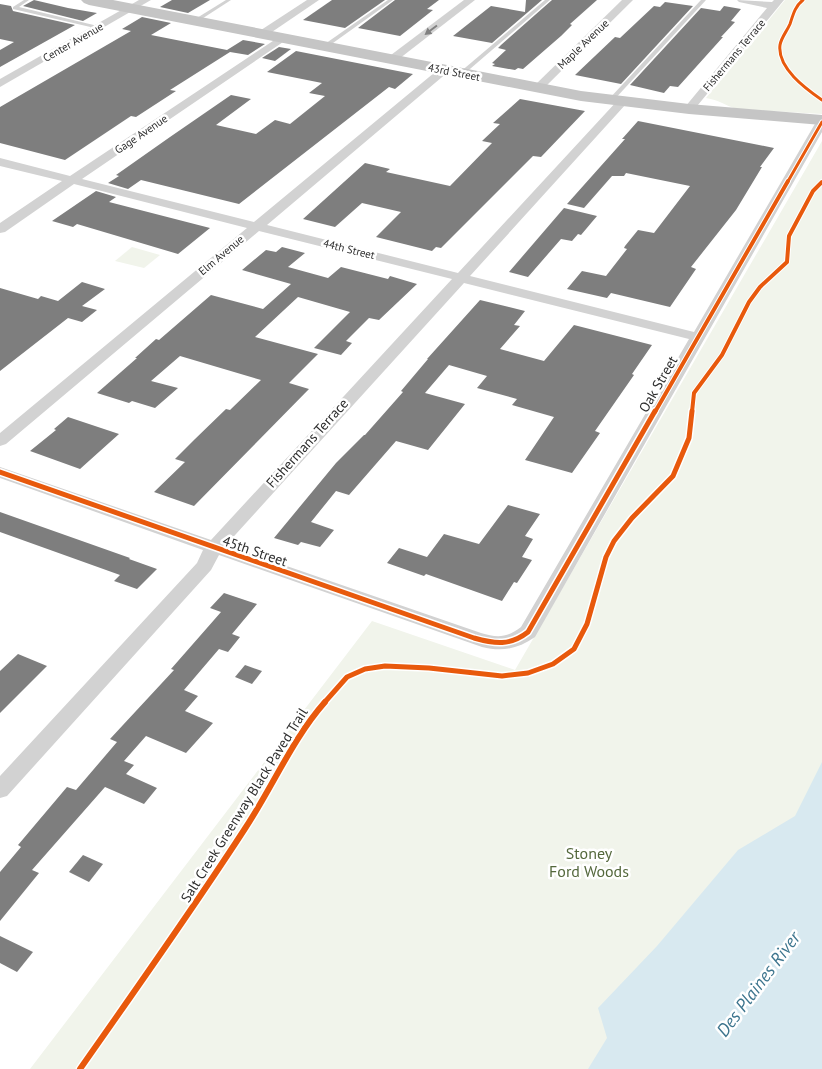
<svg xmlns="http://www.w3.org/2000/svg" width="822" height="1069" font-family="'PT Sans',sans-serif">
<style>
.green{fill:#f1f4eb}
.water{fill:#d8e9f0}
.building{fill:#7e7e7e}
.lines{fill:none;stroke-linecap:round;stroke-linejoin:round}
.lane{fill:#d2d2d2;fill-rule:evenodd}
.street{fill:#d2d2d2;fill-rule:evenodd}
.primary{fill:#c5c5c5;fill-rule:evenodd}
.cycleway-far3-casing{stroke:#fff;stroke-width:5}
.cycleway-far2-casing{stroke:#fff;stroke-width:6}
.cycleway-far1-casing{stroke:#fff;stroke-width:8}
.cycleway-casing{stroke:#fff;stroke-width:9}
.cycleway-far3{stroke:#e8590c;stroke-width:3}
.cycleway-far2{stroke:#e8590c;stroke-width:4}
.cycleway-far1{stroke:#e8590c;stroke-width:5}
.cycleway{stroke:#e8590c;stroke-width:6}
.oneway{fill:#808080}
.labels{text-anchor:middle;dominant-baseline:central;stroke-width:5;stroke-linejoin:round;paint-order:stroke}
.far-street-label{font-size:11px;fill:#2d2d2d;stroke:#fff}
.street-label{font-size:14px;fill:#2d2d2d;stroke:#fff}
.near-park-label{font-size:16px;fill:#54683c;stroke:#fff}
.near-water-label{font-size:18px;font-style:italic;fill:#3d758e;stroke:#fff}
</style>
<rect width="100%" height="100%" fill="#fff"/>
<g class="green">
<path d="M785 0H822V114L737 109C724 105 719 100 706 98Z"/>
<path d="M822 141V1069H30L372 621 515 670Z"/>
<path d="M132 247 160 255 144 268 115 261Z"/>
</g>
<path class="water" d="M822 762V1069H588L607 1038 598 1008 657 946 738 850 795 816Z"/>
<g class="building">
<path d="M34 0 68 8 97 13 83 21 23 6Z"/>
<path d="M172 0H210L188 13 160 7Z"/>
<path d="M332 0H385L345 28 303 20Z"/>
<path d="M395 0H439L427 9 433 10 400 36 358 28Z"/>
<path d="M526 0H542L492 43 453 36 491 6 525 12Z"/>
<path d="M552 0H597L570 24 572 25 561 36 523 69 518 68 515 70 492 66 495 64 492 63 506 50 498 48 501 45Z"/>
<path d="M665 2 693 6 621 84 575 75 615 37 620 38 654 6 660 7Z"/>
<path d="M0 4 11 6 13 11 75 25 0 67V50L14 42 0 39Z"/>
<path d="M724 6 741 9 731 21 735 22 721 37H723L678 87 670 86 664 93 630 85 701 8 720 11Z"/>
<path d="M142 17 171 23 151 35 227 50 243 40 265 44 248 55 230 52 170 90 176 91 136 117 131 116 65 160 0 143V107L131 31 122 29Z"/>
<path d="M279 47 291 49 275 61 262 58Z"/>
<path d="M296 51 413 74 395 89 389 87 239 204 141 180 128 189 108 183 119 176 116 175 170 137 231 95 251 99 216 125 256 134 275 120 290 124 325 96 309 93 322 83 267 72Z"/>
<path d="M520 99 585 111 541 157 533 156 441 248 436 247 432 251 376 237 401 212 362 203 335 227 303 219 365 163 390 169 386 172 450 186 492 143 482 141 500 124 493 123Z"/>
<path d="M638 121 774 148 760 167H762L736 210 691 267 696 269 670 307 611 293 607 298 567 289 582 271 606 276 627 249 624 248 625 246 638 230 654 233 690 186 626 173 624 176H612L584 208 567 204 625 139H622Z"/>
<path d="M96 191 116 197 109 202 210 228 178 254 77 224 73 227 52 221Z"/>
<path d="M564 208 597 216 581 235 578 234 572 241 561 239 528 277 509 272Z"/>
<path d="M282 247 305 253 288 267 328 278 341 267 388 279 390 276 417 284 379 320 369 318 346 341 352 343 341 355 314 348 350 312 298 297 255 337 318 354 289 383 309 389 194 506 154 492 185 462 175 459 195 439 226 409 230 410 261 380 180 356 151 381 178 388 155 408 132 401 129 403 97 393 137 358H135L156 339 159 340 211 295 263 309 291 284 242 270 266 250 276 252Z"/>
<path d="M82 282 105 289 82 306 97 310 82 322 68 318 0 371V288L38 299 41 296 58 301Z"/>
<path d="M480 300 525 311 514 325 520 326 500 349 544 361 574 325 652 345 632 374 634 375 595 431 600 433 572 473 525 460 554 417 512 405 517 399 477 388 487 376 449 365 425 393 465 404 428 450 396 441 349 495 336 491 311 522 334 530 320 547 301 542 298 545 274 538 336 463 364 435H365L403 392 401 391 428 359H427Z"/>
<path d="M68 417 119 434 80 469 30 451 56 430 54 429Z"/>
<path d="M508 505 540 514 525 536 533 539 522 557 532 560 517 583 514 582 502 601 426 574 424 576 387 563 399 548 427 557 444 534 479 544Z"/>
<path d="M0 512 130 558 129 559 157 569 137 589 114 581 120 575 0 532Z"/>
<path d="M224 593 257 604 232 634 240 637 228 652 219 649 184 690 198 696 185 711 213 723 186 753 146 736 124 761 134 765 126 774 157 788 144 804 105 787 32 870 39 873 0 921V872L21 847 18 845 67 787 76 790 117 742 110 739 174 670 171 669 221 612 210 608Z"/>
<path d="M18 654 47 666 0 713V671Z"/>
<path d="M245 665 262 671 252 684 235 677Z"/>
<path d="M83 855 103 864 89 882 69 872Z"/>
<path d="M0 936 33 952 17 972 0 963Z"/>
</g>
<g class="lines">
<g class="lane">
<path d="M24 0H29L19 7 102 27 99 29 13 9V7Z"/>
<path d="M226 0H231L197 22 192 21Z"/>
<path d="M388 0H393L326 48H322V46Z"/>
<path d="M545 0H550L463 75H459V73Z"/>
<path d="M701 0H706L613 101H609V99Z"/>
</g>
<g class="street">
<path d="M139 0H151L0 87V79Z"/>
<path d="M307 0H319L266 36H258L257 34 258 32Z"/>
<path d="M464 0H475L395 62H387L386 60 387 58Z"/>
<path d="M622 0H633L541 91H533L531 89 533 87Z"/>
<path d="M737 0 772 2 774 0H784L693 111H685L683 109 685 107 767 8 739 2Z"/>
<path d="M282 35 287 38 286 40 82 179 254 222 440 68H448L449 70 448 72 267 225 458 273 618 100H626L628 102 626 104 470 276 694 332 816 122 822 119V132L535 637C518 649 502 652 482 647L219 555 211 570 7 796 0 798V776L197 563 203 550 0 478V467L211 540 452 279 259 231 6 444 0 446V433L247 228 74 184 5 232 0 233V223L62 181 0 166V158L70 176ZM464 283 689 339 521 627C507 638 497 638 481 633L226 545Z"/>
</g>
<path class="primary" d="M81 0H113L581 91 689 104 822 115V125L689 114 581 101 89 5 84 3Z"/>
<defs>
<g id="cycleway-far3">
<path d="M803 0C795 6 793 15 790 24 787 31 781 38 780 45 777 68 806 89 822 100"/>
<path d="M787 183 822 122"/>
</g>
<g id="cycleway-far2">
<path d="M655 412 788 181"/>
<path d="M692 412 694 393 722 355 749 302 760 287 787 262 789 236 813 191 822 182"/>
</g>
<g id="cycleway-far1">
<path d="M0 472 474 638C495 644 510 646 528 632L655 411"/>
<path d="M324 703 347 677 365 669 385 666 429 668 502 676 528 673 553 664 574 649 587 624 606 557 614 541 632 518 673 476 689 438 692 411"/>
</g>
<path id="cycleway" d="M80 1069C136 989 193 909 246 827 273 786 293 738 325 702"/>
</defs>
<use href="#cycleway-far3" class="cycleway-far3-casing"/>
<use href="#cycleway-far2" class="cycleway-far2-casing"/>
<use href="#cycleway-far1" class="cycleway-far1-casing"/>
<use href="#cycleway" class="cycleway-casing"/>
<use href="#cycleway-far3" class="cycleway-far3"/>
<use href="#cycleway-far2" class="cycleway-far2"/>
<use href="#cycleway-far1" class="cycleway-far1"/>
<use href="#cycleway" class="cycleway"/>
</g>
<defs><path id="oneway-solid" d="M-6-.8H1V-3.2L6.5 0L1 3.2V.8H-6Z" transform="scale(1.25)"/></defs>
<use class="oneway" href="#oneway-solid" transform="translate(431 30) rotate(143)"/>
<g class="labels">
<g class="far-street-label">
<text transform="translate(73 42) rotate(-30)">Center Avenue</text>
<text transform="translate(583 44) rotate(-44)">Maple Avenue</text>
<text transform="translate(734 55) rotate(-50)">Fishermans Terrace</text>
<text transform="translate(454 72) rotate(11)">43rd Street</text>
<text transform="translate(141 134) rotate(-34)">Gage Avenue</text>
<text transform="translate(349 249) rotate(14)">44th Street</text>
<text transform="translate(221 255) rotate(-40)">Elm Avenue</text>
</g>
<g class="street-label">
<text transform="translate(658 384) rotate(-60)">Oak Street</text>
<text transform="translate(307 443) rotate(-48)">Fishermans Terrace</text>
<text transform="translate(255 551) rotate(19)">45th Street</text>
<text transform="translate(244 805) rotate(-58)">Salt Creek Greenway Black Paved Trail</text>
</g>
<g class="near-park-label">
<text x="589" y="853">Stoney<tspan x="589" dy="18">Ford Woods</tspan></text>
</g>
<g class="near-water-label">
<text transform="translate(758 984) rotate(-53)">Des Plaines River</text>
</g>
</g>
</svg>
